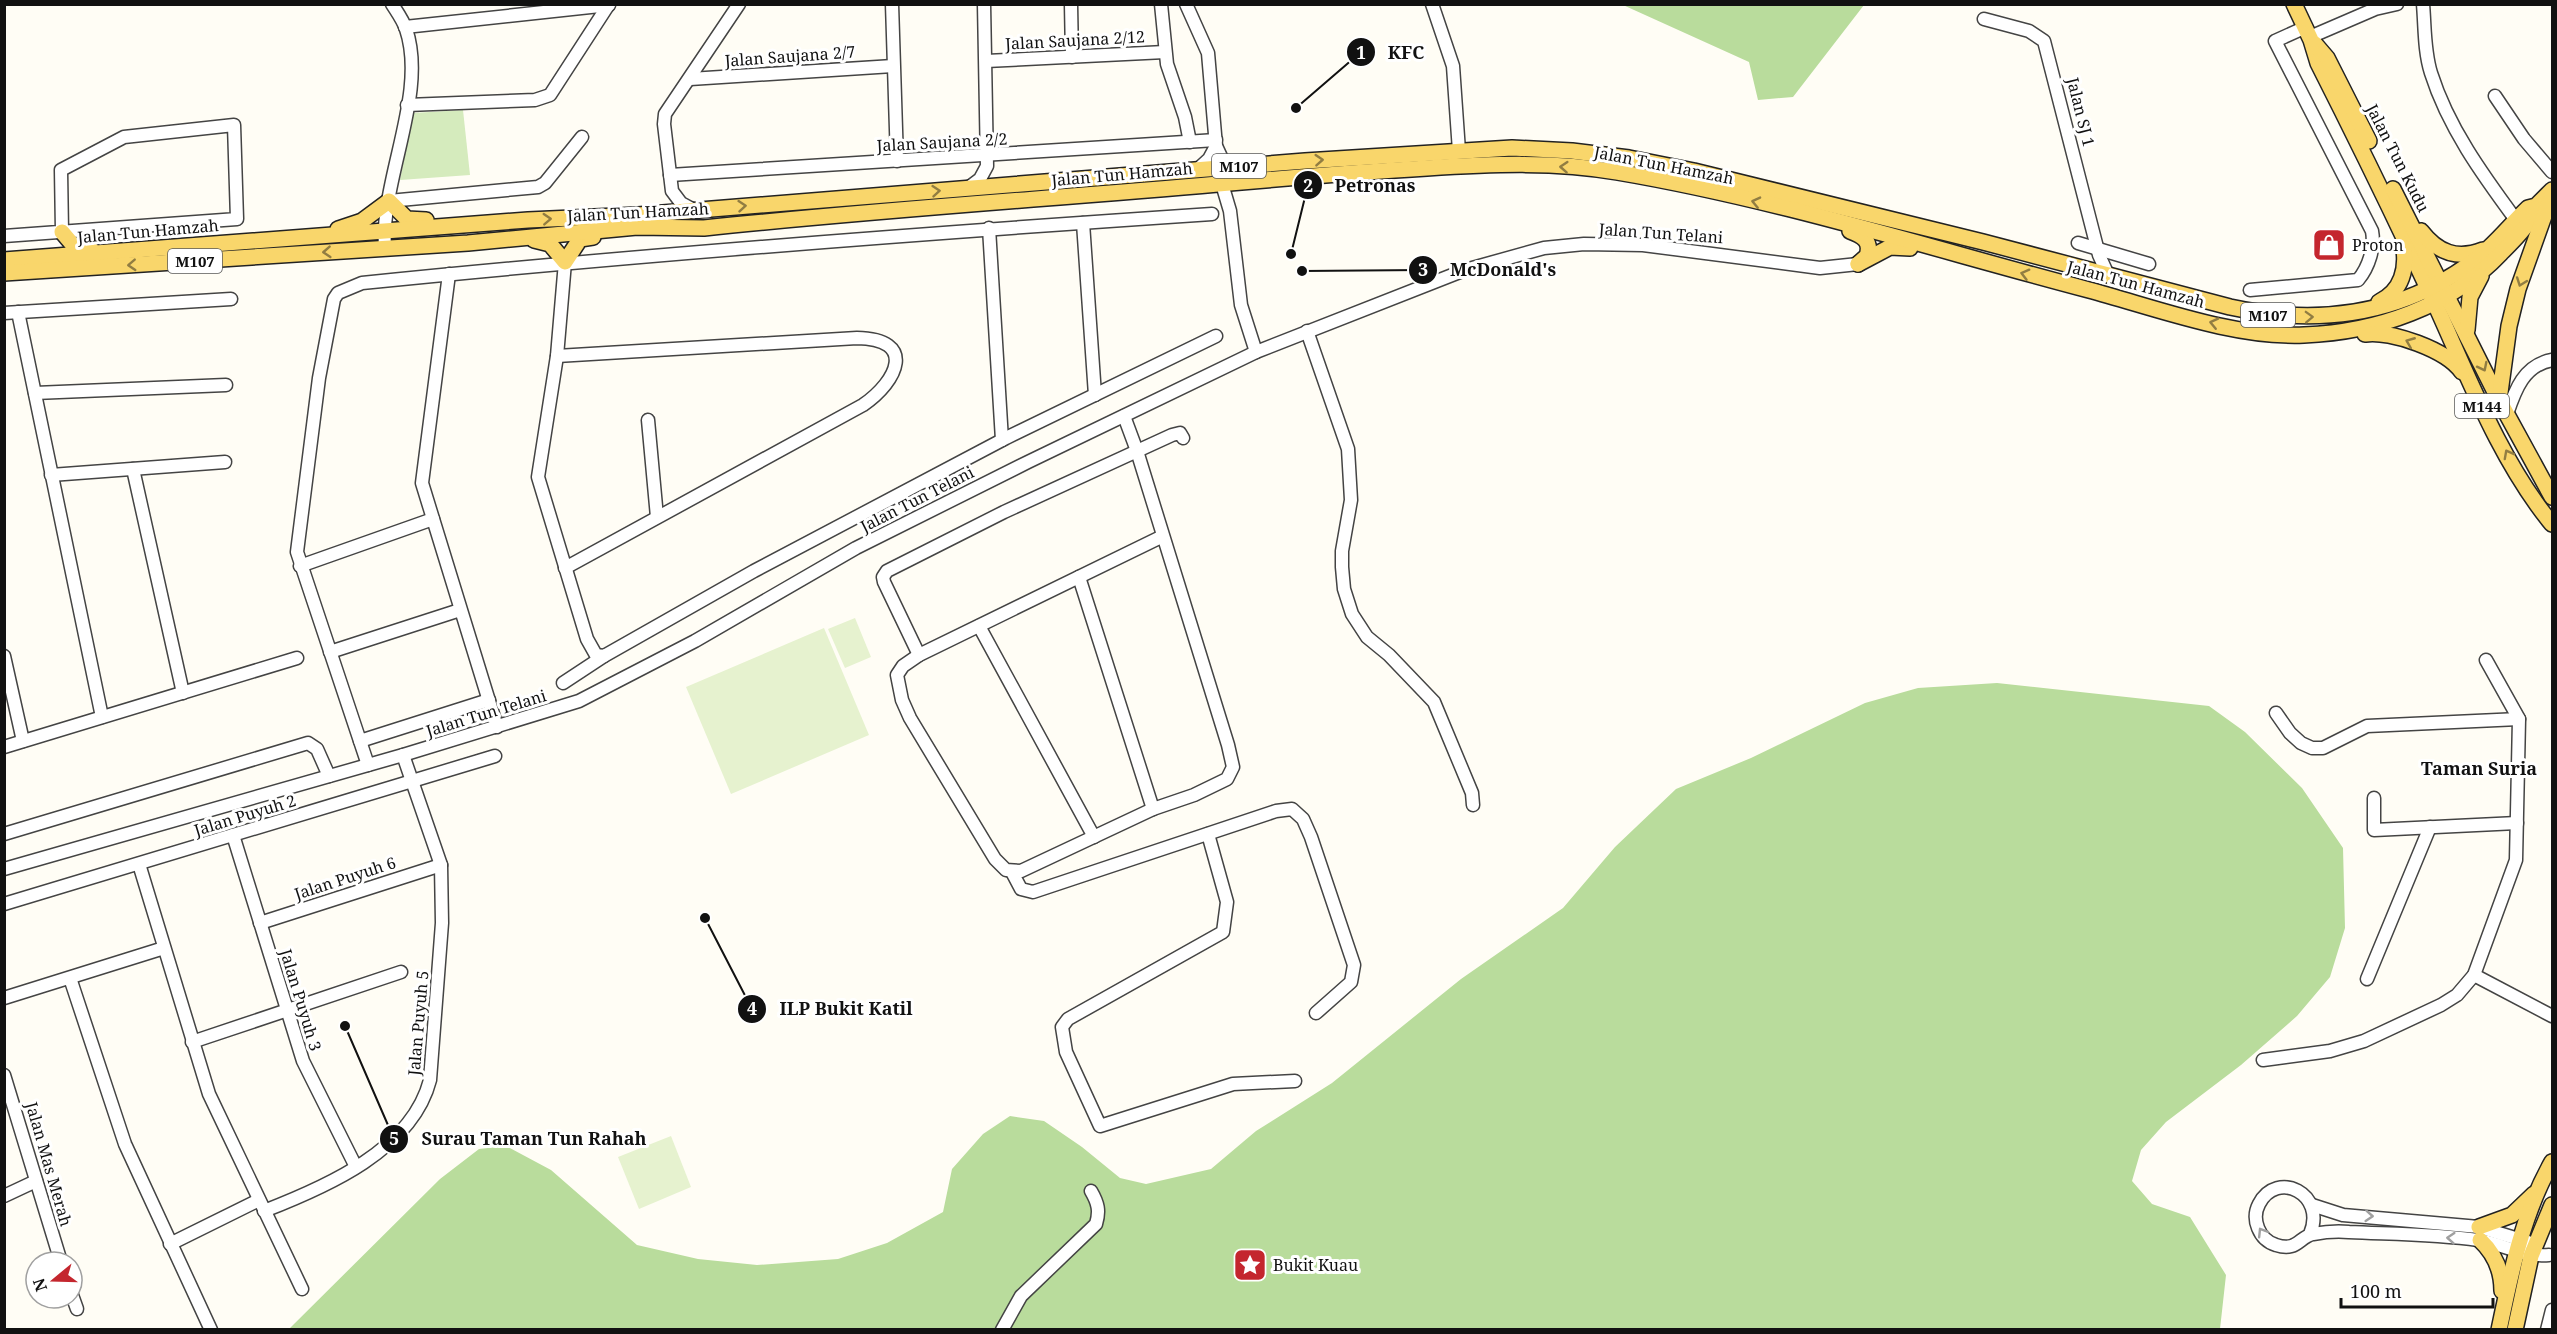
<svg xmlns="http://www.w3.org/2000/svg" width="2557" height="1334" font-family="'Noto Serif',serif">
<style>
.green{fill:#d5ebbd}
.forest{fill:#b9dc9c}
.pitch{fill:#e6f2cf}
.lines{fill:none;stroke-linecap:round;stroke-linejoin:round}
.minor-casing{stroke:#444;stroke-width:15}
.major-casing{stroke:#222;stroke-width:18}
.minor{stroke:#fff;stroke-width:12}
.major{stroke:#f9d66b;stroke-width:15}
.oneway{stroke:#917d42}
.oneway2{stroke:#a0a0a0}
.labels{text-anchor:middle;dominant-baseline:central;stroke-width:6;stroke-linejoin:round;paint-order:stroke}
.shield{fill:#fff;stroke:#585858;stroke-width:1.5}
.shield-label{font-size:15px;font-weight:bold;fill:#111}
.street-label{font-size:16px;fill:#111;stroke:#fff}
.poi-label{font-size:16px;fill:#111;stroke:#fff;text-anchor:start}
.neighbourhood-label{font-size:18px;font-weight:bold;fill:#111;stroke:#fff}
.leader{fill:none;stroke:#111;stroke-width:2}
.callout-dot{fill:#111;stroke:#fff;stroke-width:2}
.mark-label{font-size:18px;text-anchor:middle;font-weight:bold;fill:#fff}
.callout-label{font-size:18px;text-anchor:middle;font-weight:bold;fill:#111;stroke:#fff;stroke-width:6;stroke-linejoin:round;paint-order:stroke}
</style>
<rect width="100%" height="100%" fill="#fffdf5"/>
<path class="green" d="M463 110 470 175 400 180 413 113Z"/>
<g class="forest">
<path d="M1623 5 1864 4V5L1793 97 1758 100 1749 62Z"/>
<path d="M1997 683 2209 706 2245 732 2302 788 2343 848 2345 928 2330 977 2297 1016 2241 1065 2166 1122 2141 1150 2132 1181 2152 1204 2190 1217 2226 1275 2220 1329 288 1330 440 1179 479 1149 506 1146 551 1170 637 1245 698 1259 757 1265 838 1259 887 1243 943 1212 952 1169 983 1134 1010 1116 1044 1121 1082 1147 1120 1178 1146 1184 1211 1169 1256 1131 1332 1083 1461 979 1563 908 1615 847 1676 789 1751 758 1865 703 1918 688Z"/>
</g>
<g class="pitch">
<path d="M855 618 871 657 845 668 828 629Z"/>
<path d="M824 628 869 735 731 794 686 687Z"/>
<path d="M671 1136 691 1187 639 1209 618 1157Z"/>
</g>
<g class="lines">
<defs>
<g id="minor">
<path d="M892 4 897 161"/>
<path d="M1071 4 1072 57"/>
<path d="M1161 4 1167 64 1185 117 1190 142"/>
<path d="M1186 4 1208 53 1216 146 1222 159 1234 166"/>
<path d="M1432 4 1453 66 1459 151"/>
<path d="M2423 4C2425 27 2424 51 2431 73 2448 127 2482 174 2516 220"/>
<path d="M1984 19 2029 31 2044 41 2099 255 2108 275"/>
<path d="M405 27 609 5"/>
<path d="M2310 37 2375 9 2397 4"/>
<path d="M986 61 1165 52"/>
<path d="M690 79 893 66"/>
<path d="M2495 96 2524 139 2552 172"/>
<path d="M407 105 535 100 550 95 609 4"/>
<path d="M1197 170 1209 159 1216 146"/>
<path d="M670 175 1216 140"/>
<path d="M1222 184 1230 211 1241 305 1256 352"/>
<path d="M968 188 980 179 987 166 984 4"/>
<path d="M389 201 538 187 545 183 582 137"/>
<path d="M694 210 681 203 672 191 664 124 665 114 739 4"/>
<path d="M1083 223 1095 395"/>
<path d="M989 228 1002 440"/>
<path d="M4 236 237 219 234 125 124 137 61 170 62 232"/>
<path d="M2078 243 2149 264"/>
<path d="M385 248C380 180 428 94 406 29 403 20 397 12 392 4"/>
<path d="M565 262 557 356 538 477 587 639 596 655 604 656 754 571 1006 438 1216 336"/>
<path d="M449 274 422 483 497 727"/>
<path d="M2250 290 2358 280C2369 267 2375 247 2372 231L2275 41 2306 27"/>
<path d="M18 312 102 717"/>
<path d="M4 313 231 299"/>
<path d="M1307 331 1348 449 1351 500 1342 551V567L1344 589 1352 614 1367 637 1389 655 1434 702 1472 793 1473 805"/>
<path d="M557 356 857 338C917 339 898 381 863 405L565 568"/>
<path d="M35 393 226 385"/>
<path d="M2507 414C2515 390 2524 365 2552 360"/>
<path d="M1124 416 1137 451 1228 745 1233 767 1227 779 1194 795 1153 809 1021 871 1006 870 995 859 910 718 902 700 897 675 903 666 919 655 1163 536"/>
<path d="M648 420 657 517"/>
<path d="M133 469 183 693"/>
<path d="M51 475 225 462"/>
<path d="M300 566 433 519"/>
<path d="M1079 577 1153 809"/>
<path d="M979 626 1094 837"/>
<path d="M330 652 460 610"/>
<path d="M919 655 884 582 883 577 887 571 1004 512 1172 435 1180 433 1183 438"/>
<path d="M4 656 23 741"/>
<path d="M563 683 604 656"/>
<path d="M2276 713 2290 733 2301 743 2312 748H2323L2367 726 2519 719"/>
<path d="M360 741 489 700"/>
<path d="M4 747 297 658"/>
<path d="M368 765 297 552 319 378 334 299 338 293 362 283C645 254 928 233 1212 214"/>
<path d="M2374 798V830L2517 823"/>
<path d="M4 834 308 743 317 749 329 776"/>
<path d="M1208 834 1227 902 1223 932 1068 1019 1062 1027 1066 1052 1100 1126 1233 1084 1295 1081"/>
<path d="M233 835 303 1061 356 1167"/>
<path d="M139 864 209 1094 302 1289"/>
<path d="M4 869 403 755 579 701 695 641 856 548 1028 462 1256 352 1465 270 1544 248 1584 244 1643 245 1820 268 1858 264"/>
<path d="M1012 872 1021 889 1033 892 1276 811 1292 809 1303 819 1311 837 1354 965 1351 982 1316 1013"/>
<path d="M4 904 495 756"/>
<path d="M260 923 441 865"/>
<path d="M2474 975 2552 1016"/>
<path d="M70 978 125 1144 211 1330"/>
<path d="M2367 979 2430 827"/>
<path d="M4 998 164 948"/>
<path d="M192 1042 401 972"/>
<path d="M2263 1060 2330 1051 2364 1041 2441 1005 2457 995 2474 975 2516 860 2519 719 2486 660"/>
<path d="M4 1075 61 1262"/>
<path d="M4 1196 36 1181"/>
<path d="M2312 1205 2343 1215 2479 1227 2528 1242"/>
<path d="M264 1211C326 1187 412 1150 430 1080L442 923 441 865 403 755"/>
<path d="M2310 1234C2327 1194 2277 1169 2259 1204 2251 1219 2259 1240 2276 1245 2297 1252 2299 1237 2313 1234 2324 1232 2338 1231 2349 1232 2392 1234 2436 1234 2478 1240 2504 1244 2521 1257 2549 1255"/>
<path d="M170 1244 259 1200"/>
<path d="M72 1295 77 1309"/>
<path d="M1002 1330 1021 1296 1096 1224C1100 1211 1098 1203 1091 1191"/>
<path d="M2547 1330 2552 1310"/>
</g>
<g id="major">
<path d="M2294 4 2311 40 2318 63C2359 144 2399 226 2437 308 2470 381 2501 462 2552 524"/>
<path d="M2315 44 2327 58 2369 141"/>
<path d="M2393 189 2499 400 2552 497"/>
<path d="M338 229 362 221 389 201 407 219 426 220"/>
<path d="M1850 231C1863 236 1872 241 1867 256L1858 264"/>
<path d="M2421 231C2438 253 2457 260 2483 250"/>
<path d="M62 232 73 245 91 249"/>
<path d="M534 240 550 244 565 262 580 239 593 237"/>
<path d="M4 260 528 220 638 215 1305 161 1512 148 1572 151 1629 158 1694 171 1983 242 2230 307C2318 326 2401 316 2475 260 2495 245 2510 225 2528 208L2536 206 2552 190"/>
<path d="M1858 264 1890 247 1910 248"/>
<path d="M4 273 468 243 637 227 704 228C875 210 1046 199 1218 184 1287 178 1357 172 1427 168 1490 164 1555 161 1617 172 1777 199 1933 249 2089 290 2156 308 2235 338 2304 335 2377 332 2450 307 2501 253 2514 240 2529 225 2536 209"/>
<path d="M2379 302C2402 291 2408 268 2403 244"/>
<path d="M2467 330 2470 297 2481 276"/>
<path d="M2365 334C2391 330 2447 350 2462 372"/>
<path d="M2499 400 2509 326 2518 289 2549 202"/>
<path d="M2479 1227 2512 1215 2534 1194"/>
<path d="M2480 1240C2495 1254 2502 1271 2502 1291"/>
<path d="M2499 1330C2511 1272 2523 1213 2552 1162"/>
<path d="M2515 1330 2531 1256 2552 1205"/>
</g>
</defs>
<use href="#minor" class="minor-casing"/>
<use href="#major" class="major-casing"/>
<use href="#minor" class="minor"/>
<use href="#major" class="major"/>
</g>
<defs><path id="oneway-chevron" d="M-2-3.5L2.5 0L-2 3.5" fill="none" stroke-width="1.6" stroke-linecap="round" stroke-linejoin="round" transform="scale(1.5)"/></defs>
<g class="oneway">
<use href="#oneway-chevron" transform="translate(1319 160) rotate(-4)"/>
<use href="#oneway-chevron" transform="translate(1564 167) rotate(-176)"/>
<use href="#oneway-chevron" transform="translate(936 191) rotate(-5)"/>
<use href="#oneway-chevron" transform="translate(1756 202) rotate(-167)"/>
<use href="#oneway-chevron" transform="translate(742 206) rotate(-5)"/>
<use href="#oneway-chevron" transform="translate(547 219) rotate(-3)"/>
<use href="#oneway-chevron" transform="translate(327 252) rotate(176)"/>
<use href="#oneway-chevron" transform="translate(132 265) rotate(177)"/>
<use href="#oneway-chevron" transform="translate(2025 274) rotate(-165)"/>
<use href="#oneway-chevron" transform="translate(2521 282) rotate(110)"/>
<use href="#oneway-chevron" transform="translate(2309 317) rotate(-2)"/>
<use href="#oneway-chevron" transform="translate(2214 323) rotate(-167)"/>
<use href="#oneway-chevron" transform="translate(2410 342) rotate(-158)"/>
<use href="#oneway-chevron" transform="translate(2483 367) rotate(63)"/>
<use href="#oneway-chevron" transform="translate(2508 454) rotate(-118)"/>
</g>
<g class="oneway2">
<use href="#oneway-chevron" transform="translate(2369 1216) rotate(4)"/>
<use href="#oneway-chevron" transform="translate(2262 1232) rotate(-122)"/>
<use href="#oneway-chevron" transform="translate(2451 1238) rotate(-176)"/>
</g>
<defs>
<symbol id="shop-square" viewBox="-11 -11 22 22"><rect x="-9" y="-9" width="18" height="18" rx="4" fill="#c4262e" stroke="#fff"/><path d="M-5-2.5h2.3a2.7 3.5 0 0 1 5.4 0H5L5.5 6h-11ZM-1.5-2.5h3a1.5 2.3 0 0 0-3 0Z" fill="#fff"/></symbol>
<symbol id="sight-square" viewBox="-11 -11 22 22"><rect x="-9" y="-9" width="18" height="18" rx="4" fill="#c4262e" stroke="#fff"/><path d="M0-6L1.8-2.2L6-1.7L2.9 1.2L3.7 5.4L0 3.3L-3.7 5.4L-2.9 1.2L-6-1.7L-1.8-2.2Z" fill="#fff"/></symbol>
</defs>
<g fill-rule="evenodd">
<use href="#shop-square" x="2310" y="226" width="38" height="38"/>
<use href="#sight-square" x="1231" y="1246" width="38" height="38"/>
</g>
<g class="labels">
<g class="shield">
<rect x="1212" y="154" width="54" height="24" rx="4.5"/>
<rect x="168" y="249" width="54" height="24" rx="4.5"/>
<rect x="2241" y="303" width="54" height="24" rx="4.5"/>
<rect x="2455" y="394" width="54" height="24" rx="4.5"/>
</g>
<g class="shield-label">
<text x="1239" y="166">M107</text>
<text x="195" y="261">M107</text>
<text x="2268" y="315">M107</text>
<text x="2482" y="406">M144</text>
</g>
<g class="street-label">
<text transform="translate(1075 40) rotate(-3)">Jalan Saujana 2/12</text>
<text transform="translate(790 56) rotate(-4)">Jalan Saujana 2/7</text>
<text transform="translate(2081 112) rotate(76)">Jalan SJ 1</text>
<text transform="translate(942 142) rotate(-3)">Jalan Saujana 2/2</text>
<text transform="translate(2398 158) rotate(63)">Jalan Tun Kudu</text>
<text transform="translate(1664 165) rotate(11)">Jalan Tun Hamzah</text>
<text transform="translate(1122 174) rotate(-5)">Jalan Tun Hamzah</text>
<text transform="translate(638 212) rotate(-3)">Jalan Tun Hamzah</text>
<text transform="translate(148 231) rotate(-5)">Jalan Tun Hamzah</text>
<text transform="translate(1661 233) rotate(4)">Jalan Tun Telani</text>
<text transform="translate(2136 284) rotate(15)">Jalan Tun Hamzah</text>
<text transform="translate(917 499) rotate(-27)">Jalan Tun Telani</text>
<text transform="translate(486 713) rotate(-17)">Jalan Tun Telani</text>
<text transform="translate(245 815) rotate(-17)">Jalan Puyuh 2</text>
<text transform="translate(345 878) rotate(-18)">Jalan Puyuh 6</text>
<text transform="translate(301 1000) rotate(73)">Jalan Puyuh 3</text>
<text transform="translate(418 1023) rotate(-85)">Jalan Puyuh 5</text>
<text transform="translate(49 1164) rotate(74)">Jalan Mas Merah</text>
</g>
<g class="poi-label">
<text x="2352" y="245">Proton</text>
<text x="1273" y="1265">Bukit Kuau</text>
</g>
<g class="neighbourhood-label">
<text x="2479" y="768">Taman Suria</text>
</g>
</g>
<path class="leader" d="M1296 108L1361 52M1291 254L1308 185M1302 271L1423 270M705 918L752 1009M345 1026L394 1139"/>
<g class="callout-dot">
<circle cx="1296" cy="108" r="6"/>
<circle cx="1291" cy="254" r="6"/>
<circle cx="1302" cy="271" r="6"/>
<circle cx="705" cy="918" r="6"/>
<circle cx="345" cy="1026" r="6"/>
<circle cx="1361" cy="52" r="15"/>
<circle cx="1308" cy="185" r="15"/>
<circle cx="1423" cy="270" r="15"/>
<circle cx="752" cy="1009" r="15"/>
<circle cx="394" cy="1139" r="15"/>
</g>
<g class="mark-label">
<text x="1361" y="59">1</text>
<text x="1308" y="192">2</text>
<text x="1423" y="276">3</text>
<text x="752" y="1015">4</text>
<text x="394" y="1145">5</text>
</g>
<g class="callout-label">
<text x="1406" y="59">KFC</text>
<text x="1375" y="192">Petronas</text>
<text x="1503" y="276">McDonald's</text>
<text x="846" y="1015">ILP Bukit Katil</text>
<text x="534" y="1145">Surau Taman Tun Rahah</text>
</g>
<rect width="2557" height="1334" fill="none" stroke="#111111" stroke-width="12"/>
<g transform="translate(54 1280) rotate(251)"><circle r="28" fill="#ffffff" stroke="#a0a0a0" stroke-width="1.5"/>
<path d="M0-4.5L10 22L0 15L-10 22Z" fill="#c4262e"/>
<text y="-9" font-size="16" font-weight="bold" text-anchor="middle" fill="#111111">N</text>
</g>
<path d="M2341 1298v9h152v-9" fill="none" stroke="#111111" stroke-width="3"/>
<text x="2350" y="1298" font-size="18" fill="#111111" stroke="#ffffff" stroke-width="4.5" paint-order="stroke">100 m</text>
</svg>
